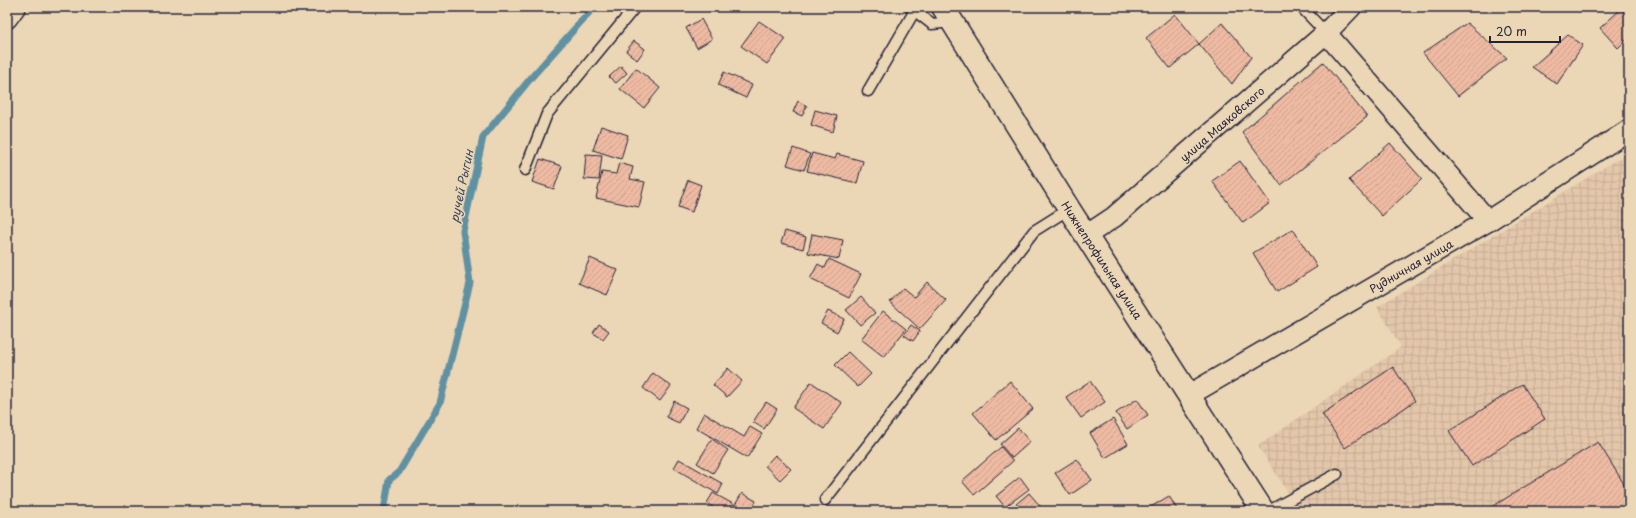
<svg xmlns="http://www.w3.org/2000/svg" width="1636" height="518" font-family="'Playpen Sans',sans-serif">
<style>
.industrial{fill:url(#industrial-grid)}
.lines{fill:none;stroke-linecap:round;stroke-linejoin:round}
.stream{stroke:#6191a3;stroke-width:7}
.building{fill:url(#building-hatch);stroke:#22223b}
.service-casing{stroke:#22223b;stroke-width:13}
.minor-casing{stroke:#22223b;stroke-width:23}
.tertiary-casing{stroke:#22223b;stroke-width:25}
.service{stroke:#ebd6b5;stroke-width:10}
.minor{stroke:#ebd6b5;stroke-width:20}
.tertiary{stroke:#ebd6b5;stroke-width:22}
.labels{text-anchor:middle;dominant-baseline:central;stroke-width:3;stroke-linejoin:round;paint-order:stroke}
.street-label{font-size:11px;fill:#22223b;stroke:#ebd6b5}
.water-label{font-size:12px;font-style:italic;fill:#37475e;stroke:#ebd6b5}
</style>
<defs>
<pattern id="industrial-grid" width="8" height="8" patternUnits="userSpaceOnUse"><rect width="8" height="8" fill="#e4c7aa"/><path d="M0 4h8M4 0v8" fill="none" stroke="#c3ab93"/></pattern>
<pattern id="building-hatch" width="6" height="6" patternUnits="userSpaceOnUse"><rect width="6" height="6" fill="#efbaa2"/><path d="M-1 1l2-2M0 6l6-6M5 7l2-2" fill="none" stroke="#cda08c"/></pattern>
</defs>
<rect width="100%" height="100%" fill="#ebd6b5"/>
<filter id="ink" filterUnits="userSpaceOnUse"><feTurbulence type="fractalNoise" baseFrequency=".025" numOctaves="2"/><feDisplacementMap in="SourceGraphic" scale="8" xChannelSelector="R" yChannelSelector="G"/><feConvolveMatrix kernelMatrix="1 2 1 2 8 2 1 2 1" color-interpolation-filters="sRGB"/></filter>
<g filter="url(#ink)">
<path class="industrial" d="M1629 152V511H1300L1258 446 1401 347 1377 307Z"/>
<g class="lines">
<path class="stream" d="M384 511 389 480 399 472 440 403 470 283 463 231 483 137 530 79 594 7"/>
</g>
<g class="building">
<path d="M1621 9 1629 17V37L1618 48 1600 28Z"/>
<path d="M1175 14 1199 44 1170 68 1146 38Z"/>
<path d="M701 19 712 39 697 48 686 28Z"/>
<path d="M759 21 786 39 767 64 741 46Z"/>
<path d="M1222 23 1251 57 1232 84 1199 44Z"/>
<path d="M1467 23 1507 58 1458 96 1423 53Z"/>
<path d="M1568 35 1583 45 1557 84 1532 67Z"/>
<path d="M634 41 645 49 637 60 626 51Z"/>
<path d="M1323 62 1367 117 1281 185 1242 132Z"/>
<path d="M621 66 627 73 616 83 609 77Z"/>
<path d="M636 68 660 88 644 108 620 89Z"/>
<path d="M724 72 752 85 746 98 718 85Z"/>
<path d="M798 101 807 106 802 116 793 112Z"/>
<path d="M815 110 837 116 833 132 811 125Z"/>
<path d="M601 126 628 135 621 159 593 150Z"/>
<path d="M1390 143 1422 179 1382 216 1349 180Z"/>
<path d="M793 148 810 154 804 170 787 165Z"/>
<path d="M812 153 835 159 837 154 863 161 857 183 807 171Z"/>
<path d="M586 154 602 155 599 180 584 179Z"/>
<path d="M540 159 562 166 554 189 532 182Z"/>
<path d="M1240 161 1270 203 1243 223 1212 181Z"/>
<path d="M619 163 633 167 630 179 645 182 639 207 596 198 602 172 616 174Z"/>
<path d="M688 180 701 185 692 212 678 207Z"/>
<path d="M1293 229 1317 267 1277 292 1253 253Z"/>
<path d="M785 231 806 237 803 249 781 243Z"/>
<path d="M812 234 843 240 839 259 808 253Z"/>
<path d="M590 258 618 270 607 295 579 283Z"/>
<path d="M829 259 861 274 849 298 810 279 818 264 825 268Z"/>
<path d="M927 282 946 300 920 329 890 302 903 288 914 297Z"/>
<path d="M861 297 875 313 860 325 846 310Z"/>
<path d="M828 311 844 319 837 332 821 323Z"/>
<path d="M883 311 906 329 884 357 861 339Z"/>
<path d="M599 324 609 331 603 339 593 333Z"/>
<path d="M911 325 920 331 913 341 904 335Z"/>
<path d="M848 352 871 374 858 387 835 365Z"/>
<path d="M1393 367 1415 401 1345 448 1322 414Z"/>
<path d="M728 368 742 381 727 397 713 385Z"/>
<path d="M653 373 671 386 660 401 643 388Z"/>
<path d="M1010 381 1033 409 996 440 973 413Z"/>
<path d="M1090 381 1105 402 1081 418 1066 397Z"/>
<path d="M811 382 842 403 824 429 793 408Z"/>
<path d="M1522 384 1545 419 1472 466 1449 431Z"/>
<path d="M1137 399 1148 415 1127 429 1116 413Z"/>
<path d="M674 401 687 408 679 423 666 417Z"/>
<path d="M766 402 777 409 764 429 753 422Z"/>
<path d="M704 413 744 437 750 427 762 434 747 458 696 428Z"/>
<path d="M1113 419 1128 444 1105 458 1090 433Z"/>
<path d="M1018 428 1030 442 1012 458 1000 444Z"/>
<path d="M712 439 728 450 713 473 697 463Z"/>
<path d="M1598 442 1629 492V511H1485Z"/>
<path d="M1001 447 1013 461 974 495 962 481Z"/>
<path d="M775 455 791 469 780 480 765 466Z"/>
<path d="M679 459 723 484 718 494 674 468Z"/>
<path d="M1077 459 1092 480 1070 495 1055 473Z"/>
<path d="M1020 477 1029 489 1005 507 996 496Z"/>
<path d="M713 493 735 505 742 493 756 501 751 511H718L707 503Z"/>
<path d="M1029 493 1041 507 1036 511H1008Z"/>
<path d="M1169 496 1178 511H1151L1149 508Z"/>
</g>
<g class="lines">
<defs>
<g id="service">
<path d="M910 7 932 24 952 22"/>
<path d="M1301 7 1326 33"/>
<path d="M868 91 914 12"/>
<path d="M525 170 547 114 635 7"/>
<path d="M825 500 1034 231 1069 209"/>
<path d="M1269 511 1337 474"/>
</g>
<g id="minor">
<path d="M7 18 15 7"/>
<path d="M1326 33 1488 221"/>
<path d="M1087 235 1114 217 1326 33 1351 7"/>
<path d="M1189 395 1488 221 1629 130"/>
</g>
<path id="tertiary" d="M943 7 1069 209 1263 511"/>
</defs>
<use href="#service" class="service-casing"/>
<use href="#minor" class="minor-casing"/>
<use href="#tertiary" class="tertiary-casing"/>
<use href="#service" class="service"/>
<use href="#minor" class="minor"/>
<use href="#tertiary" class="tertiary"/>
</g>
</g>
<g class="labels">
<g class="street-label">
<text transform="translate(1222 124) rotate(-41)">улица Маяковского</text>
<text transform="translate(1102 260) rotate(57)">Нижнепрофильная улица</text>
<text transform="translate(1411 266) rotate(-30)">Рудничная улица</text>
</g>
<g class="water-label">
<text transform="translate(461 186) rotate(-78)">ручей Рыгин</text>
</g>
</g>
<rect width="1636" height="518" fill="none" stroke="#ebd6b5" stroke-width="24"/>
<rect x="12" y="12" width="1612" height="494" fill="none" stroke="#22223b" stroke-width="1.5" filter="url(#ink)"/>
<path d="M1490 36v6h70v-6" fill="none" stroke="#22223b" stroke-width="2"/>
<text x="1496" y="36" font-size="12" fill="#22223b" stroke="#ebd6b5" stroke-width="3" paint-order="stroke">20 m</text>
</svg>
